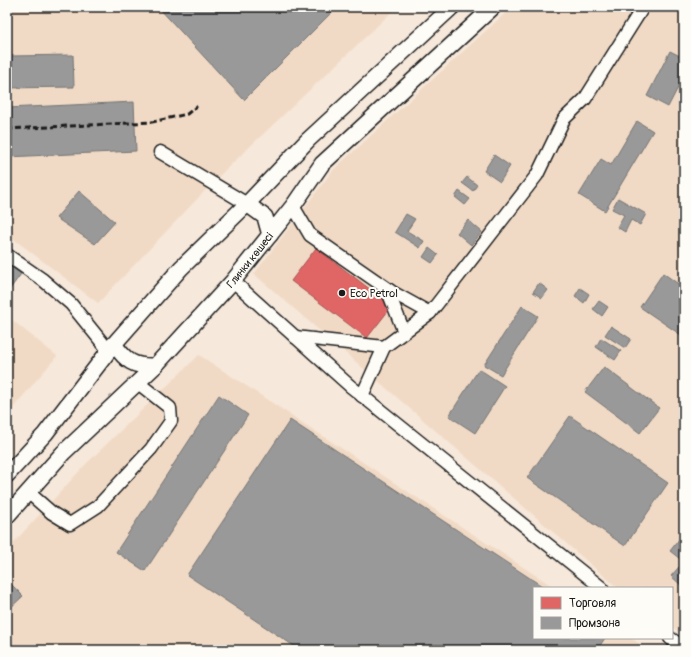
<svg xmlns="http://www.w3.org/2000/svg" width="691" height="657" font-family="Pangolin,sans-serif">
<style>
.built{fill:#f1dac5}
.shops{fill:#e06666;stroke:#a55050}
.industry{fill:#999;stroke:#747474}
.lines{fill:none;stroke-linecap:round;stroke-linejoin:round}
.minor-casing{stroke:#1c1c1c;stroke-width:15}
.major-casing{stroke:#1c1c1c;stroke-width:18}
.minor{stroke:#fdfcf7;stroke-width:12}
.major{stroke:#fdfcf7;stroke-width:15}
.rail{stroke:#1c1c1c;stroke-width:3;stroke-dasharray:6 3;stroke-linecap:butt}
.poi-dot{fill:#1c1c1c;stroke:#fdfcf7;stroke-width:1.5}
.labels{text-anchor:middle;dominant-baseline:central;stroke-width:4;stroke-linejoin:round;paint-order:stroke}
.street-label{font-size:11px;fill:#1c1c1c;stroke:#fdfcf7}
.poi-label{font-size:11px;fill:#1c1c1c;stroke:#fdfcf7;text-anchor:start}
</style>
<rect width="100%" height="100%" fill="#f6e8da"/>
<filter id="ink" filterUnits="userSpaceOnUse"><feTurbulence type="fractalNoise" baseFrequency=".025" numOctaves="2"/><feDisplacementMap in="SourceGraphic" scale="8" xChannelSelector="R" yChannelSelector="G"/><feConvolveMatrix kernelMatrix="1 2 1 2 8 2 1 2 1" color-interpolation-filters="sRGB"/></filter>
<g filter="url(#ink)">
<g class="built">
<path d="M7 7H397L220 175 98 303 7 234Z"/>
<path d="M512 7H684V635L672 627V588H618L254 274 333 170Z"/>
<path d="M7 316 57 356 7 415Z"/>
<path d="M199 355 555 588H534V638H631L649 650H7V550L86 464Z"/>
</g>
<path class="shops" d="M316 248 392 306 367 338 291 281Z"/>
<g class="industry">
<path d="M7 7H10V56L73 55 74 87 7 88Z"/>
<path d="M158 7H337L244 100Z"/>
<path d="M670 51 684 58V76L668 107 647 96Z"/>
<path d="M134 102 136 151 7 157V108Z"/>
<path d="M637 121 653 131 605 211 579 195 601 159 611 165Z"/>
<path d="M494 155 510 166 500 182 484 171Z"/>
<path d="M467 177 477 185 473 191 462 183Z"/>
<path d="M79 191 115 222 95 244 56 218Z"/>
<path d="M459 191 470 199 465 205 455 197Z"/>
<path d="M618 198 646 214 640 225 631 220 625 232 617 227 624 215 612 209Z"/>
<path d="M406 214 415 219 407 231 424 241 420 248 395 232Z"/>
<path d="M468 220 482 232 471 245 457 233Z"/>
<path d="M429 248 438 255 432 263 423 257Z"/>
<path d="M7 264 21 274 7 293Z"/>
<path d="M663 273 684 288V337L640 307Z"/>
<path d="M539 283 548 290 542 298 533 292Z"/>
<path d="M580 288 589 294 584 303 575 296Z"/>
<path d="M599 301 608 307 602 316 593 309Z"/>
<path d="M522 306 538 316 501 375 484 365Z"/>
<path d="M611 326 631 339 625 348 605 335Z"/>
<path d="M601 338 621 351 615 360 596 347Z"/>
<path d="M604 367 659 408 640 433 585 392Z"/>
<path d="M479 369 505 386 475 433 449 416Z"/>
<path d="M219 395 248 415 145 571 116 552Z"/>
<path d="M570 416 668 483 625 546 527 478Z"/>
<path d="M290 420 545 588H534V638H605L597 650H300L187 575Z"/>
<path d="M684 533V562L670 551Z"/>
<path d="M679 567 684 572 683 587 671 576Z"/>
<path d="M7 580 23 596 7 611Z"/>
<path d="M668 645 675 650H664Z"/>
</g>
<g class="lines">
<defs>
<g id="minor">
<path d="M160 152 247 204"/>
<path d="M293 206 310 235 392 292 430 313"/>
<path d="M7 255 43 280 71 304 109 351"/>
<path d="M233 281 350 386 602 588"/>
<path d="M387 289 404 332"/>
<path d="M295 337 384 347"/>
<path d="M362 396 384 347 430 313 537 175 564 119 585 99 643 7"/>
<path d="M28 492 52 513 70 524 98 506 151 449 171 421 170 408 137 382"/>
<path d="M670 638 684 648"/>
</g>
<g id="major">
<path d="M247 204 265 217 270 235"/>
<path d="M114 344C126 361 133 367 155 366"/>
<path d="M7 475 45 434 114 344 181 268 247 204 308 140 452 7"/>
<path id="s1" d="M7 516 63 453 155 366 233 281 293 206 322 164 493 7"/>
</g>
</defs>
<use href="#minor" class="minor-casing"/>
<use href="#major" class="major-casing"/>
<use href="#minor" class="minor"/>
<use href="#major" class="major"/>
<path class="rail" d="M7 129 152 122 187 114 197 106"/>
</g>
</g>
<circle class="poi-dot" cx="342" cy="293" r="4"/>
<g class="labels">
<g class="street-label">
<text stroke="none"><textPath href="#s1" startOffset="353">Глинки көшесі</textPath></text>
</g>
<g class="poi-label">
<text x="350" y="293">Eco Petrol</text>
</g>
</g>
<rect width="691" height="657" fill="none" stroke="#fdfcf7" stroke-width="24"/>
<rect x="12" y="12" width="667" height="633" fill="none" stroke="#1c1c1c" stroke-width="1.5" filter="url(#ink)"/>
<rect x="533" y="587" width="140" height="52" fill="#fdfcf7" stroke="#a3a29f"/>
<rect x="541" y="597" width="20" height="12" fill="#e06666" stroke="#a3a29f"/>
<text x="569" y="607" font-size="12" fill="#1c1c1c">Торговля</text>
<rect x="541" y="617" width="20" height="12" fill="#999999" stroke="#a3a29f"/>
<text x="569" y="627" font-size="12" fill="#1c1c1c">Промзона</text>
</svg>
